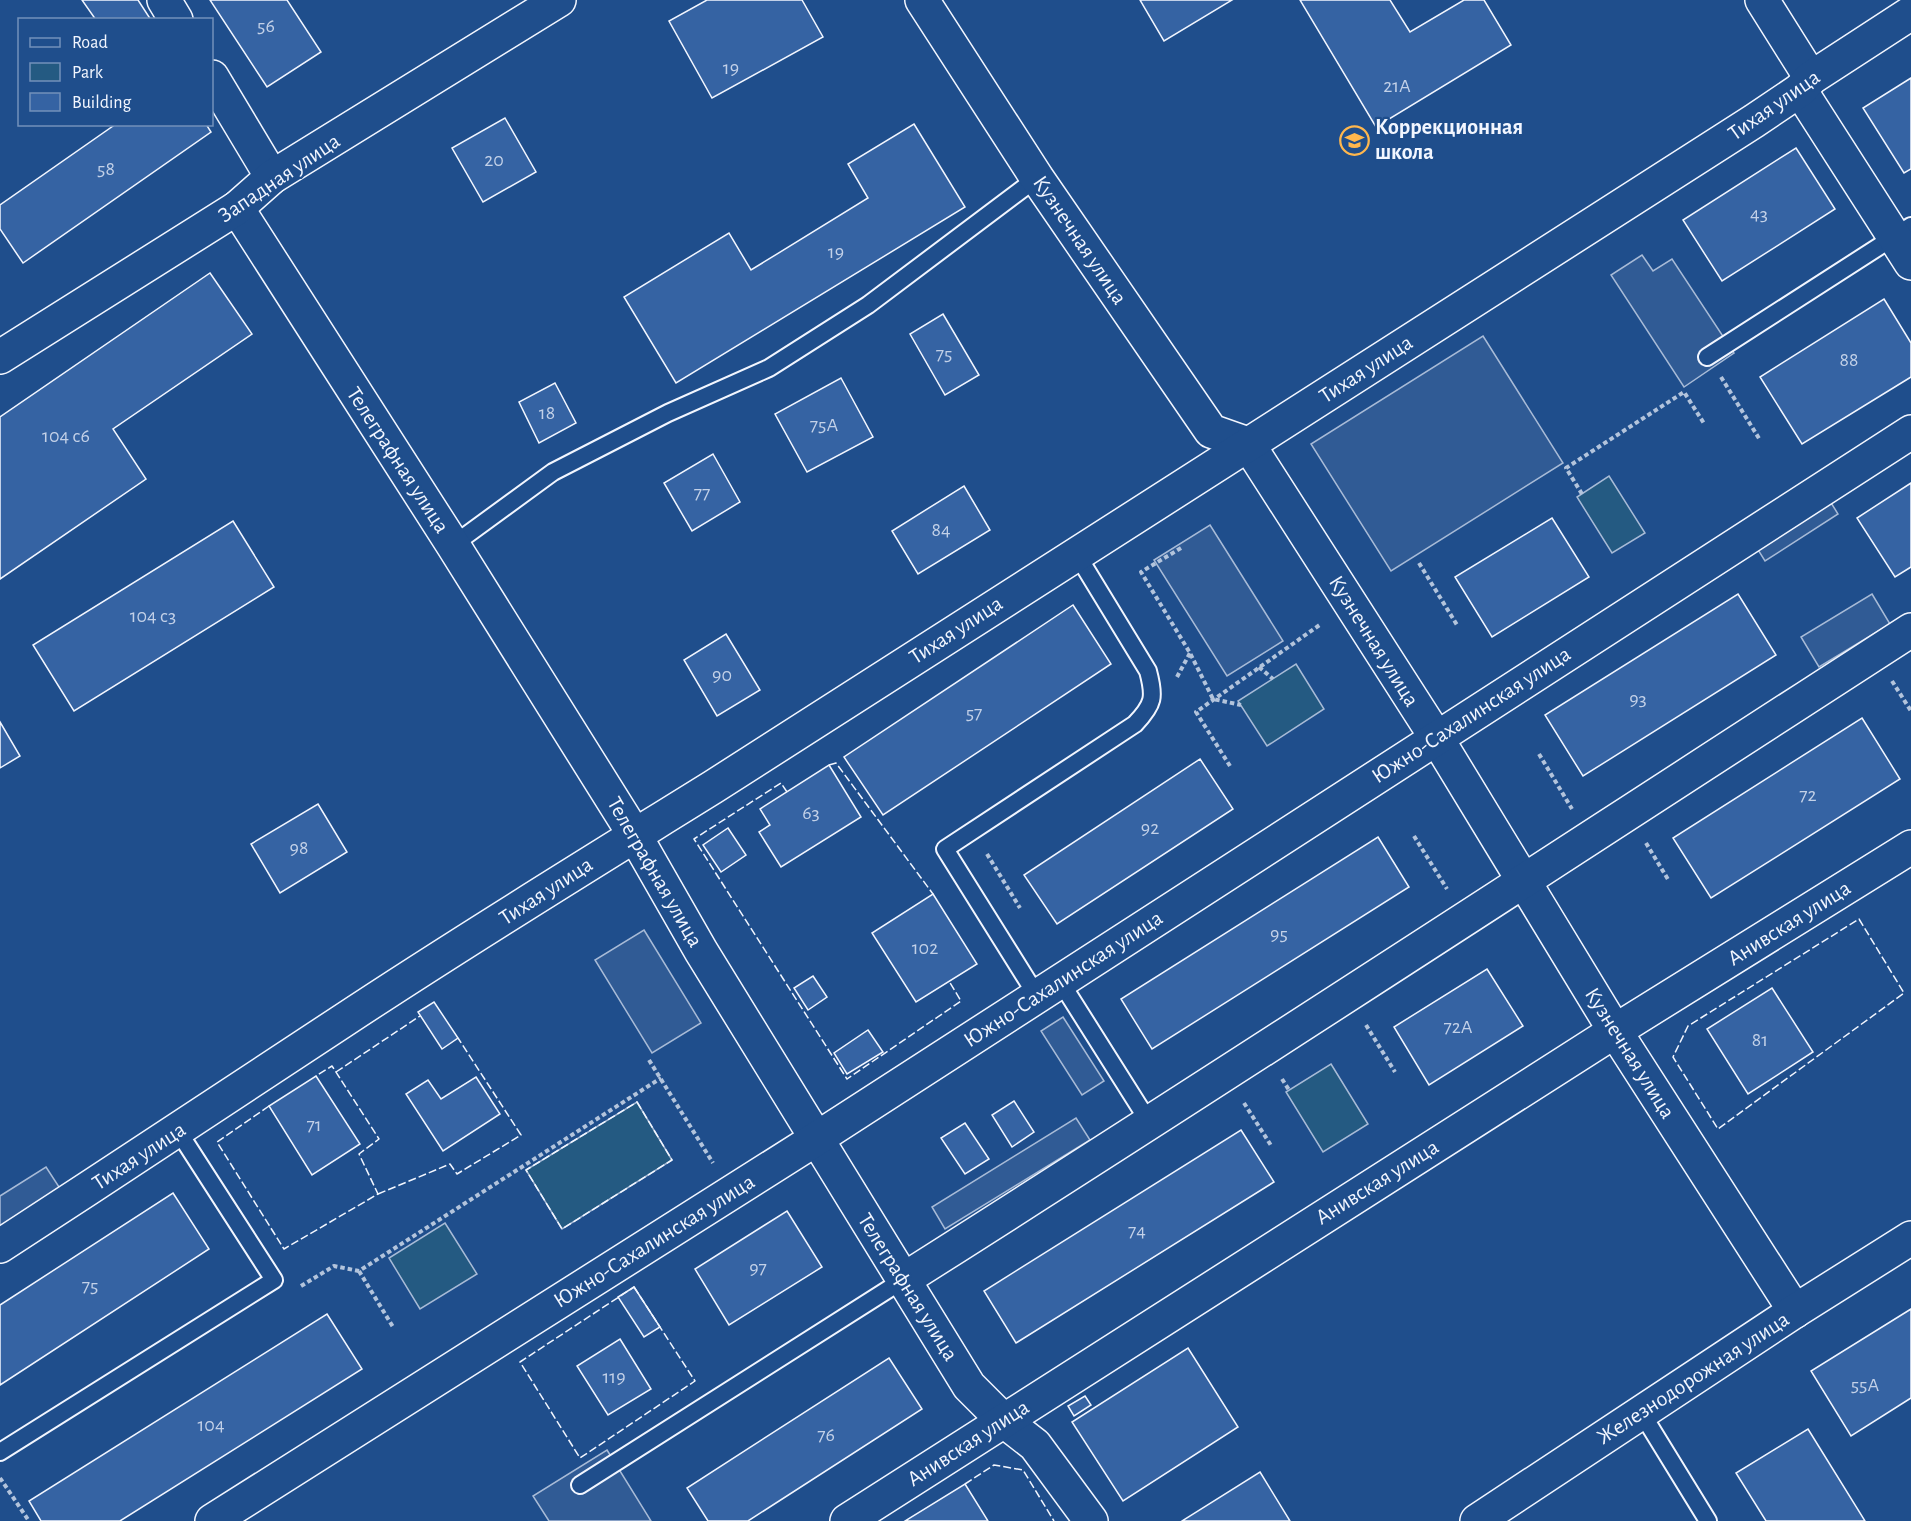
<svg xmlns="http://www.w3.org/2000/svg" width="1911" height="1521" font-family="'Alegreya Sans',sans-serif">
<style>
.green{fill:#245a82;stroke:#a8bbd7;stroke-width:1.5}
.parking{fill:#305b95;stroke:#a8bbd7;stroke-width:1.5}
.building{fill:#3563a3;stroke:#f2f6ff;stroke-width:1.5}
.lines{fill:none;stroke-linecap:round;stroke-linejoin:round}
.service-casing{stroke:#f2f6ff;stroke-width:20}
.minor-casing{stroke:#f2f6ff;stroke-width:36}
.secondary-casing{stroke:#f2f6ff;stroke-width:36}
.path{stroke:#b3c4dc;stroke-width:4;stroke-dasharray:4.5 3;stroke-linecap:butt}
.service{stroke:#1f4e8c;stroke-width:16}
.minor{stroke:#1f4e8c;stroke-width:33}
.secondary{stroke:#1f4e8c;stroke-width:33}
.fence{stroke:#f2f6ff;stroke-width:1.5;stroke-dasharray:8 3;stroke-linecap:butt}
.labels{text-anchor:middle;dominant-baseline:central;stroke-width:4.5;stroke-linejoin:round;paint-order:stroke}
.number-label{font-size:20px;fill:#c3d1e8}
.street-label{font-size:22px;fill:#f2f6ff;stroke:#1f4e8c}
.poi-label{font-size:22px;font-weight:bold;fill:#f2f6ff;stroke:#1f4e8c;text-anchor:start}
</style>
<rect width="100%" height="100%" fill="#1f4e8c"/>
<g class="green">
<path d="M1609 476 1645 533 1612 553 1577 497Z"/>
<path d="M1296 664 1324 709 1267 746 1238 701Z"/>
<path d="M1331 1064 1368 1124 1323 1152 1286 1092Z"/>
<path d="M637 1102 672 1160 562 1229 526 1170Z"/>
<path d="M445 1223 477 1274 420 1309 389 1258Z"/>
</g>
<g class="parking">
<path d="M1642 255 1653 271 1672 259 1734 353 1684 387 1611 275Z"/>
<path d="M1483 336 1563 463 1391 571 1311 444Z"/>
<path d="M1828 498 1838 514 1765 561 1755 545Z"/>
<path d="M1210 525 1283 641 1227 676 1154 560Z"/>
<path d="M1872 594 1890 624 1819 667 1801 637Z"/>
<path d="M644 930 701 1023 652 1053 595 960Z"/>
<path d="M1063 1017 1104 1081 1082 1095 1041 1031Z"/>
<path d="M1076 1118 1090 1140 945 1229 932 1207Z"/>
<path d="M46 1167 61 1190 0 1228V1196Z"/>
<path d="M607 1450 651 1521H549L533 1496Z"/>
</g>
<g class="building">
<path d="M82 0H138L151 20H96Z"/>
<path d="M210 0H287L321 52 267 87Z"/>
<path d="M707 0H802L823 37 712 98 669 21Z"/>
<path d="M1140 0H1232L1164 41Z"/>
<path d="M1300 0H1390L1410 32 1464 0H1484L1511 45 1376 127Z"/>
<path d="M1911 78V169L1904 173 1863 108Z"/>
<path d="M505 118 536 172 483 202 452 148Z"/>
<path d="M116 124H206L211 132 23 263 0 229V205Z"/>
<path d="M914 124 965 207 676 383 624 297 729 233 751 270 868 198 848 164Z"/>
<path d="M1796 148 1835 209 1722 281 1683 220Z"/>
<path d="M210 273 252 334 113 429 146 479 0 579V417Z"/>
<path d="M1884 299 1911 343V377L1802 444 1760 377Z"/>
<path d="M943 314 979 375 945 395 910 334Z"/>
<path d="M841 378 873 437 807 472 775 414Z"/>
<path d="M555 383 576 423 539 443 519 402Z"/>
<path d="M713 454 740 502 692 531 664 483Z"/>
<path d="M1911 483V567L1895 577 1857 518Z"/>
<path d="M964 486 990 530 918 574 892 531Z"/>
<path d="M1552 518 1589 577 1492 637 1455 577Z"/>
<path d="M233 521 274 587 74 711 33 645Z"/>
<path d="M1738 594 1776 655 1583 776 1545 715Z"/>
<path d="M1073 605 1111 664 883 815 844 757Z"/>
<path d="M726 634 760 690 717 716 684 660Z"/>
<path d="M1862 718 1900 779 1711 898 1673 838Z"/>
<path d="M0 722 20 756 0 768Z"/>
<path d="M1200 759 1233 809 1057 924 1024 875Z"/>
<path d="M829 765 861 817 781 867 759 832 770 825 760 809Z"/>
<path d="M318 804 347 852 280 893 251 844Z"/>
<path d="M728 828 746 855 721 872 703 845Z"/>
<path d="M1378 837 1409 887 1152 1049 1121 999Z"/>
<path d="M933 894 977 964 916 1002 872 933Z"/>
<path d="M1487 969 1523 1026 1429 1085 1394 1027Z"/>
<path d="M813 976 827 997 808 1010 794 988Z"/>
<path d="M1772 988 1813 1052 1748 1094 1707 1029Z"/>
<path d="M434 1002 458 1038 442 1049 418 1012Z"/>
<path d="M868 1030 883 1052 847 1074 834 1053Z"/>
<path d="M316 1076 360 1144 312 1175 269 1106Z"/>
<path d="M476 1077 500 1114 443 1151 406 1094 428 1080 441 1099Z"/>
<path d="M1014 1101 1034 1132 1012 1147 992 1115Z"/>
<path d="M965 1123 989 1159 965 1174 941 1138Z"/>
<path d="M1241 1130 1274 1182 1016 1343 984 1291Z"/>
<path d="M173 1193 209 1249 0 1385V1305Z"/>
<path d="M787 1211 822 1267 729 1325 695 1269Z"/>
<path d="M634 1287 660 1327 644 1337 618 1297Z"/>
<path d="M1911 1309V1398L1851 1436 1811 1371Z"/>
<path d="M327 1314 362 1369 120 1521H41L29 1501Z"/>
<path d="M620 1339 651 1389 608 1415 577 1366Z"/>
<path d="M1188 1348 1238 1427 1123 1501 1072 1422Z"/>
<path d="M889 1358 922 1409 748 1521H708L687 1488Z"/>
<path d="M1085 1396 1091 1405 1074 1416 1068 1406Z"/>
<path d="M1808 1429 1865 1521H1766L1736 1473Z"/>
<path d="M1260 1472 1290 1521H1182Z"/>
<path d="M965 1484 988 1521H905Z"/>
</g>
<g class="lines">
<defs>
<g id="service">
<path d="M1707 357 1911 226"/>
<path d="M453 545 553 472 668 413 769 368 868 305 1037 178"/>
<path d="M1060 981 1149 1122"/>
<path d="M1037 996 945 849 1135 724C1154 704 1155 697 1148 671L1076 553"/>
<path d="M1641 1412 1708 1521"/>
<path d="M0 1452 274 1280 178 1131"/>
<path d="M580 1485 903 1280"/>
</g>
<g id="minor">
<path d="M164 0 176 20"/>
<path d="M922 0 1037 178 1211 431 1248 444 1436 737 1615 1031 1795 1311"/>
<path d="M1762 0 1811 78"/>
<path d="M212 77 272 177"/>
<path d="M1800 90 1911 263"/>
<path d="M237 208 453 545 634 834 701 951 969 1386 1003 1420 1035 1445 1091 1521"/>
<path d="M0 357 237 208 272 177 559 0"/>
<path d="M0 1246C114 1172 227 1097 341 1022 463 941 589 864 713 787L1754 121 1800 90 1811 78 1911 13"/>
<path d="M903 1280C1241 1066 1575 847 1911 630"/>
<path d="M212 1521 816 1139 1911 432"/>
<path d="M847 1521 1615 1031 1911 847"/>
</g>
<path id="secondary" d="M1477 1521 1795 1311 1911 1238"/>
</defs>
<use href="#service" class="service-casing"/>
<use href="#minor" class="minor-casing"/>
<use href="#secondary" class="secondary-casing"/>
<g class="path">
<path d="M1721 377 1760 440"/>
<path d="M1582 494 1566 468 1684 392 1705 425"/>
<path d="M1181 548 1141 572 1190 653 1213 699 1241 705"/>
<path d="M1419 563 1457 625"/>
<path d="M1259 667 1273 679"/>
<path d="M1177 677 1190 653"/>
<path d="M1892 681 1911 711"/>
<path d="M1539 754 1572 809"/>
<path d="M1230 766 1196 712 1321 624"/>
<path d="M1414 836 1447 889"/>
<path d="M1646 843 1669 881"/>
<path d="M987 854 1020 908"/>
<path d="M1366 1025 1395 1072"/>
<path d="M649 1060 713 1163"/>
<path d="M1282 1079 1289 1090"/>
<path d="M1244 1103 1272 1147"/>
<path d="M359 1271 393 1327"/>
<path d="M301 1286 334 1266 359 1271 661 1078"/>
<path d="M0 1478 29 1521"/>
</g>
<use href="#service" class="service"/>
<use href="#minor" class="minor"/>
<use href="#secondary" class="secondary"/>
<g class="fence">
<path d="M829 765 836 763 933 894"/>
<path d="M787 792 781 783 694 839 847 1079 961 1001 949 981"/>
<path d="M1859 919 1904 993 1718 1129 1673 1057 1688 1026Z"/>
<path d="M336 1072 420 1016"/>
<path d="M637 1102 672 1160 562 1229 526 1170Z"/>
<path d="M269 1106 217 1142 284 1249 378 1194 359 1154 379 1139 332 1066 316 1076"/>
<path d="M378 1194 450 1164 457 1174 521 1135 458 1038"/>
<path d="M634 1287 695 1381 580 1458 520 1362Z"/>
<path d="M965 1484 994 1465 1023 1470 1054 1521"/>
</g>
</g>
<defs>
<symbol id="school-ring" viewBox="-11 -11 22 22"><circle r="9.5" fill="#1f4e8c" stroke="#ffb74d" stroke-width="1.5"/><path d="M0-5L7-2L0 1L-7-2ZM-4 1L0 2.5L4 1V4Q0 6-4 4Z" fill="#ffb74d"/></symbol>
</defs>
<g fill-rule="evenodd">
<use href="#school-ring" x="1338" y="124" width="33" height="33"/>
</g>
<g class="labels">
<g class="number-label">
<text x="266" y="26">56</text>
<text x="731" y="68">19</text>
<text x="1397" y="86">21А</text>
<text x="494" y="160">20</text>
<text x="106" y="169">58</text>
<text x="1759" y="214">43</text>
<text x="836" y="252">19</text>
<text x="944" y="354">75</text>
<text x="1849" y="360">88</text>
<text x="547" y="413">18</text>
<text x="824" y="425">75А</text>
<text x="66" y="436">104 с6</text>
<text x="702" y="493">77</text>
<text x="941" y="530">84</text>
<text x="153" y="616">104 с3</text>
<text x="722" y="675">90</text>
<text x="1638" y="699">93</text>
<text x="974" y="713">57</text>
<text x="1808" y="795">72</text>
<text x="811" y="813">63</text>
<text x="1150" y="828">92</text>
<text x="299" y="848">98</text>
<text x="1279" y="934">95</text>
<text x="925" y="948">102</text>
<text x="1458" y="1027">72А</text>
<text x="1760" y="1040">81</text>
<text x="314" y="1125">71</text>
<text x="1137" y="1231">74</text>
<text x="758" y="1268">97</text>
<text x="90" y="1286">75</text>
<text x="614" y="1377">119</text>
<text x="1865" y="1385">55А</text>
<text x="211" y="1425">104</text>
<text x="826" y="1435">76</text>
</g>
<g class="street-label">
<text transform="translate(1774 105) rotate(-35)">Тихая улица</text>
<text transform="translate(279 178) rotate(-34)">Западная улица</text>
<text transform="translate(1080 240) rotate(56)">Кузнечная улица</text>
<text transform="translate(1366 369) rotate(-33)">Тихая улица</text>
<text transform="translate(398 460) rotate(57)">Телеграфная улица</text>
<text transform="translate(956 630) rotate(-33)">Тихая улица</text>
<text transform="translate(1374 641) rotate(58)">Кузнечная улица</text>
<text transform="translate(1471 715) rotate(-33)">Южно-Сахалинская улица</text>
<text transform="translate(655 872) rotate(60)">Телеграфная улица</text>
<text transform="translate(546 891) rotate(-33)">Тихая улица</text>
<text transform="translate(1789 923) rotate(-32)">Анивская улица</text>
<text transform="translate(1063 979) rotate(-33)">Южно-Сахалинская улица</text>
<text transform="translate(1630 1053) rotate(58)">Кузнечная улица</text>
<text transform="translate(139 1156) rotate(-33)">Тихая улица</text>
<text transform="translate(1377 1182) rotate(-32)">Анивская улица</text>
<text transform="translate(654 1241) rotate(-32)">Южно-Сахалинская улица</text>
<text transform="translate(908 1287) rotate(58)">Телеграфная улица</text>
<text transform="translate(1693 1378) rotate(-33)">Железнодорожная улица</text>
<text transform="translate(968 1443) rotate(-33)">Анивская улица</text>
</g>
<g class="poi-label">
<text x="1375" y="127">Коррекционная<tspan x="1375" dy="25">школа</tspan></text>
</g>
</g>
<rect x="18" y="18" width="195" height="108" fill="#1f4e8c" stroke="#7391ba" stroke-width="1.5"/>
<rect x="30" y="38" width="30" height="9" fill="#1f4e8c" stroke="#7391ba" stroke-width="1.5"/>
<text x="72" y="48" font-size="18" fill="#f2f6ff">Road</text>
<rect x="30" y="63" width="30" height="18" fill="#245a82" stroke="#7391ba" stroke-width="1.5"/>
<text x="72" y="78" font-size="18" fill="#f2f6ff">Park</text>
<rect x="30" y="93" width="30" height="18" fill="#3563a3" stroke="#7391ba" stroke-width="1.5"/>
<text x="72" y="108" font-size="18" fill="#f2f6ff">Building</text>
</svg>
